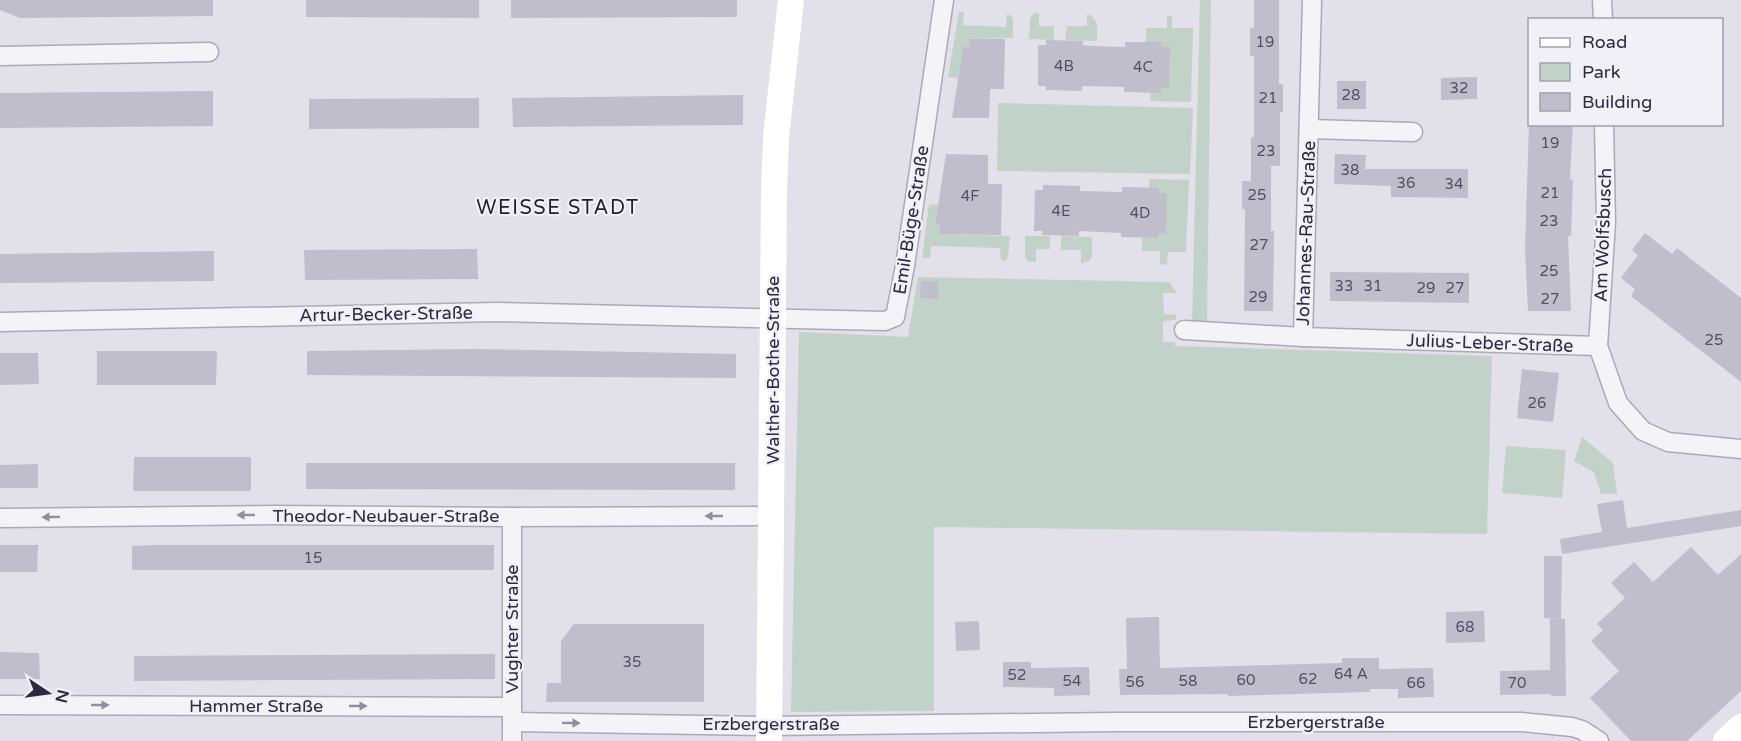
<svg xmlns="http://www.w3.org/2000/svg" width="1741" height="741" font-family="'Varela Round',sans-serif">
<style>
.green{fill:#c2d2c8}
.building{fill:#c1becb}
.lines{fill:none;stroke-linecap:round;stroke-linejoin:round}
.street-casing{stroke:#aca9b6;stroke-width:21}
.street{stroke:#f4f3f7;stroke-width:18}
.secondary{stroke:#fff;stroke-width:26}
.oneway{fill:#928e9c}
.labels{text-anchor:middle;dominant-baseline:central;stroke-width:4.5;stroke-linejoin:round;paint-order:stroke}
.number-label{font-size:15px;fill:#544e63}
.street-label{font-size:18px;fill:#2f2940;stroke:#f1f0f6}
.neighbourhood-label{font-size:20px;letter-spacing:1.5px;fill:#211c30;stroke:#f1f0f6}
</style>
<rect width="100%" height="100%" fill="#e2e0e9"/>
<g class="green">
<path d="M1200 0H1211L1207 325 1192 321Z"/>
<path d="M959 12H964L963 25 1006 27 1007 14 1010 15 1013 19V38L970 39V47H963L958 78 948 77Z"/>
<path d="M1034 13H1039V26H1054V40L1029 39 1030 19Z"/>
<path d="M1087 14C1100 18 1097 30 1097 41L1065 40 1067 26H1087Z"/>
<path d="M1167 16H1172V28H1193L1191 102 1150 101 1151 92 1161 93V43L1146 42V28H1167Z"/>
<path d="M998 103 1193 108 1190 174 997 171Z"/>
<path d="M1149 179 1189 180 1186 252H1168L1167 265 1160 264V251H1142V238H1158V233H1165L1167 193H1159L1149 188Z"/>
<path d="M938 204 935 225H940V234L1010 236 1008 257 1005 261 1001 260 1000 248 931 246 930 258H922L929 205Z"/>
<path d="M1025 236H1050V249H1036V262H1029L1025 257Z"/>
<path d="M1061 236 1092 237V257L1089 261 1081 263V250H1061Z"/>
<path d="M918 277 1169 282 1177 293H1163L1164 314 1176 315V320L1163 321V342H1175V346L1492 356 1487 534 934 527V711L791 712 799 332 908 337Z"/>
<path d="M1582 437 1613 463 1617 494H1601L1594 472 1574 461Z"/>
<path d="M1506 446 1566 450 1562 498 1502 493Z"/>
</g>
<g class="building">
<path d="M0 0H213V16L20 18 0 10Z"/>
<path d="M306 0H479V18L306 17Z"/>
<path d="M511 0H737V17L511 18Z"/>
<path d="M1254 0H1279V84H1283V112H1280V166H1271V231H1274L1273 311H1244L1245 209H1242V181H1251V137H1254V56H1250V28H1254Z"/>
<path d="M969 39H1005L1004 89H990L989 118H952L963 47H970Z"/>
<path d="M1046 40 1083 41V45L1091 46 1125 47V42H1161L1162 47H1170L1169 88H1161V93L1124 92V87L1082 86V91L1046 90V86H1038V45H1046Z"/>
<path d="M1477 77V99L1441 100V78Z"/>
<rect x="1337" y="81" width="29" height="28"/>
<path d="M213 91V126L0 128V93Z"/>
<path d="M743 95V125L513 127 512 98Z"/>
<path d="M479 98V128L309 129V99Z"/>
<path d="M1529 124H1573L1570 179 1573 180 1571 236H1568L1571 311H1528L1525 249Z"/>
<path d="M946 154 988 155V184H1002L1001 235 940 234V225H935Z"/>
<path d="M1335 154 1366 155 1365 169H1468V198L1391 197V186L1334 184Z"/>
<path d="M1043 185 1080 186V191L1122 192V187L1159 188V193H1167L1166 234 1158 233V238L1121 237V233L1079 231V236L1042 235V231H1034L1035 190H1043Z"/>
<path d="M1645 233 1672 254 1677 248 1741 298V382L1631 296 1635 289 1621 278 1638 255 1632 250Z"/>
<path d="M477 249 478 279 305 280 304 250Z"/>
<path d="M214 251V281L0 283V254Z"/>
<path d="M1330 272 1469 273V303L1330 301Z"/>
<path d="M921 281H938V299L920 298Z"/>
<path d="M476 349 736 354V378L307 375V351Z"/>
<path d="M97 351H217L216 385H97Z"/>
<path d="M0 353H38L39 384 0 385Z"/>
<path d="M1522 369 1559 373 1553 422 1517 418Z"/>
<path d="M134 457H251V491H133Z"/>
<path d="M306 463H735V490L306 489Z"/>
<path d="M38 464V488H0V465Z"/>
<path d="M1623 500 1627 528 1741 510V526L1562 554 1560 539 1602 532 1597 504Z"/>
<path d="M0 545H38L37 572H0Z"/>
<path d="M154 545H494V570H132V546Z"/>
<path d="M1691 547 1718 575 1741 554V691L1687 741H1631L1590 698 1619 671 1591 641 1603 630 1597 624 1625 598 1611 583 1634 562 1653 582Z"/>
<path d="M1544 556H1562L1561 619 1544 618Z"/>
<path d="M1484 611 1485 642 1446 643V612Z"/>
<path d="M1159 617 1160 668 1342 663V658H1379V669L1433 668 1434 697 1398 698V689H1370V692L1228 696V694L1120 695 1119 669H1127L1126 618Z"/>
<path d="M1550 619H1565L1566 696H1551V694L1500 695V671L1550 670Z"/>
<path d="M979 621 980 650 956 651 955 622Z"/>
<path d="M574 624H704V702H546L547 683H561V641Z"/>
<path d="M0 652 39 653 40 679H0Z"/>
<path d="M495 654V679L134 681V656Z"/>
<path d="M1003 662H1031V668L1089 667 1090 695 1054 696V688L1003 687Z"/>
</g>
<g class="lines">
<defs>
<g id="street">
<path d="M1602 0 1603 20"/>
<path d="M0 56 209 52"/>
<path d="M1604 124 1606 222 1598 346 1618 403 1643 431 1668 442 1741 449"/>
<path d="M1309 129 1413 132"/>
<path d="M0 322 497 312 885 321 895 317 905 266 944 0"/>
<path d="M1184 330 1303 337 1598 346"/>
<path d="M1303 337 1312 0"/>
<path d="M512 517V741"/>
<path d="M0 518 276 515 512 517 772 516"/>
<path d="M0 705 512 707"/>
<path d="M512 722 769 726 1114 722H1522L1572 727 1582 730 1599 741"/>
</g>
</defs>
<use href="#street" class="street-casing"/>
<use href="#street" class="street"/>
<g class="secondary">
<path d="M769 741 774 192 776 137 791 0"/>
<path d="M1726 741 1741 727"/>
</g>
</g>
<defs><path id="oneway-solid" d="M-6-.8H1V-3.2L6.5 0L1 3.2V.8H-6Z" transform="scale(1.5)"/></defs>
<g class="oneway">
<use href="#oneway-solid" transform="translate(246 515) rotate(180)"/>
<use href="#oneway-solid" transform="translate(714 516) rotate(180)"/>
<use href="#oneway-solid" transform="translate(51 517) rotate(179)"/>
<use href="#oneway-solid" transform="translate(100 705)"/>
<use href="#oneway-solid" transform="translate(358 706)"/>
<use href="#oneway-solid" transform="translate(571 723) rotate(1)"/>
</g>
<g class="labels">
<g class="number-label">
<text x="1265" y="42">19</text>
<text x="1064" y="66">4B</text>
<text x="1143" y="67">4C</text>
<text x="1459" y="88">32</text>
<text x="1351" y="95">28</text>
<text x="1268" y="98">21</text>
<text x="1550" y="143">19</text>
<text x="1266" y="151">23</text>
<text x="1350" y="170">38</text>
<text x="1406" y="183">36</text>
<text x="1454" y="184">34</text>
<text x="1550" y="193">21</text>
<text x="1257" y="195">25</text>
<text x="970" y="196">4F</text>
<text x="1061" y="211">4E</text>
<text x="1140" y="213">4D</text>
<text x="1549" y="221">23</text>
<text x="1259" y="245">27</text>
<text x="1549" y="271">25</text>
<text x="1344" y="286">33</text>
<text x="1373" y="286">31</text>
<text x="1426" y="288">29</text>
<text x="1455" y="288">27</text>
<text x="1258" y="297">29</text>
<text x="1550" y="299">27</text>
<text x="1714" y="340">25</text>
<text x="1537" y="403">26</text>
<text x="313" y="558">15</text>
<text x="1465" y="627">68</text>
<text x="632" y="662">35</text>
<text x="1351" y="674">64 A</text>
<text x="1017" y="675">52</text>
<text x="1308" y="679">62</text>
<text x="1246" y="680">60</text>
<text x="1072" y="681">54</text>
<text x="1188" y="681">58</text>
<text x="1135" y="682">56</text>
<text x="1416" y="683">66</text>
<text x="1517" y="683">70</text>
</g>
<g class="street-label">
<text transform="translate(911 220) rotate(-81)">Emil-Büge-Straße</text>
<text transform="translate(1306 233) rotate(-88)">Johannes-Rau-Straße</text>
<text transform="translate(1603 235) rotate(-88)">Am Wolfsbusch</text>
<text transform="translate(386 314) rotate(-1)">Artur-Becker-Straße</text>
<text transform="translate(1490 343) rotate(2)">Julius-Leber-Straße</text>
<text transform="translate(773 370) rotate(-90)">Walther-Bothe-Straße</text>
<text x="386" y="516">Theodor-Neubauer-Straße</text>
<text transform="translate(512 629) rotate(-90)">Vughter Straße</text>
<text x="256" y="706">Hammer Straße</text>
<text x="1316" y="722">Erzbergerstraße</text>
<text x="771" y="724">Erzbergerstraße</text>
</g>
<g class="neighbourhood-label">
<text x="558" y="208">WEISSE STADT</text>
</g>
</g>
<rect x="1528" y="18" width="195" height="108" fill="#f1f0f6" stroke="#a3a0ad" stroke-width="1.5"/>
<rect x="1540" y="38" width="30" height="9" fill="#ffffff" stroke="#a3a0ad" stroke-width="1.5"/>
<text x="1582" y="48" font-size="18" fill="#2f2940">Road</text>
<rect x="1540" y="63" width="30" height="18" fill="#c2d2c8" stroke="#a3a0ad" stroke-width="1.5"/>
<text x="1582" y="78" font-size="18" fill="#2f2940">Park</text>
<rect x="1540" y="93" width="30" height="18" fill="#c1becb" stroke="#a3a0ad" stroke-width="1.5"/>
<text x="1582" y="108" font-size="18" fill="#2f2940">Building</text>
<g transform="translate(48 693) rotate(103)" stroke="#f1f0f6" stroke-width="4.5" paint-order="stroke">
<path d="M0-4.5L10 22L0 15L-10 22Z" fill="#2f2940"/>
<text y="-9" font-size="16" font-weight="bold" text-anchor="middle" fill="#2f2940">N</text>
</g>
</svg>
